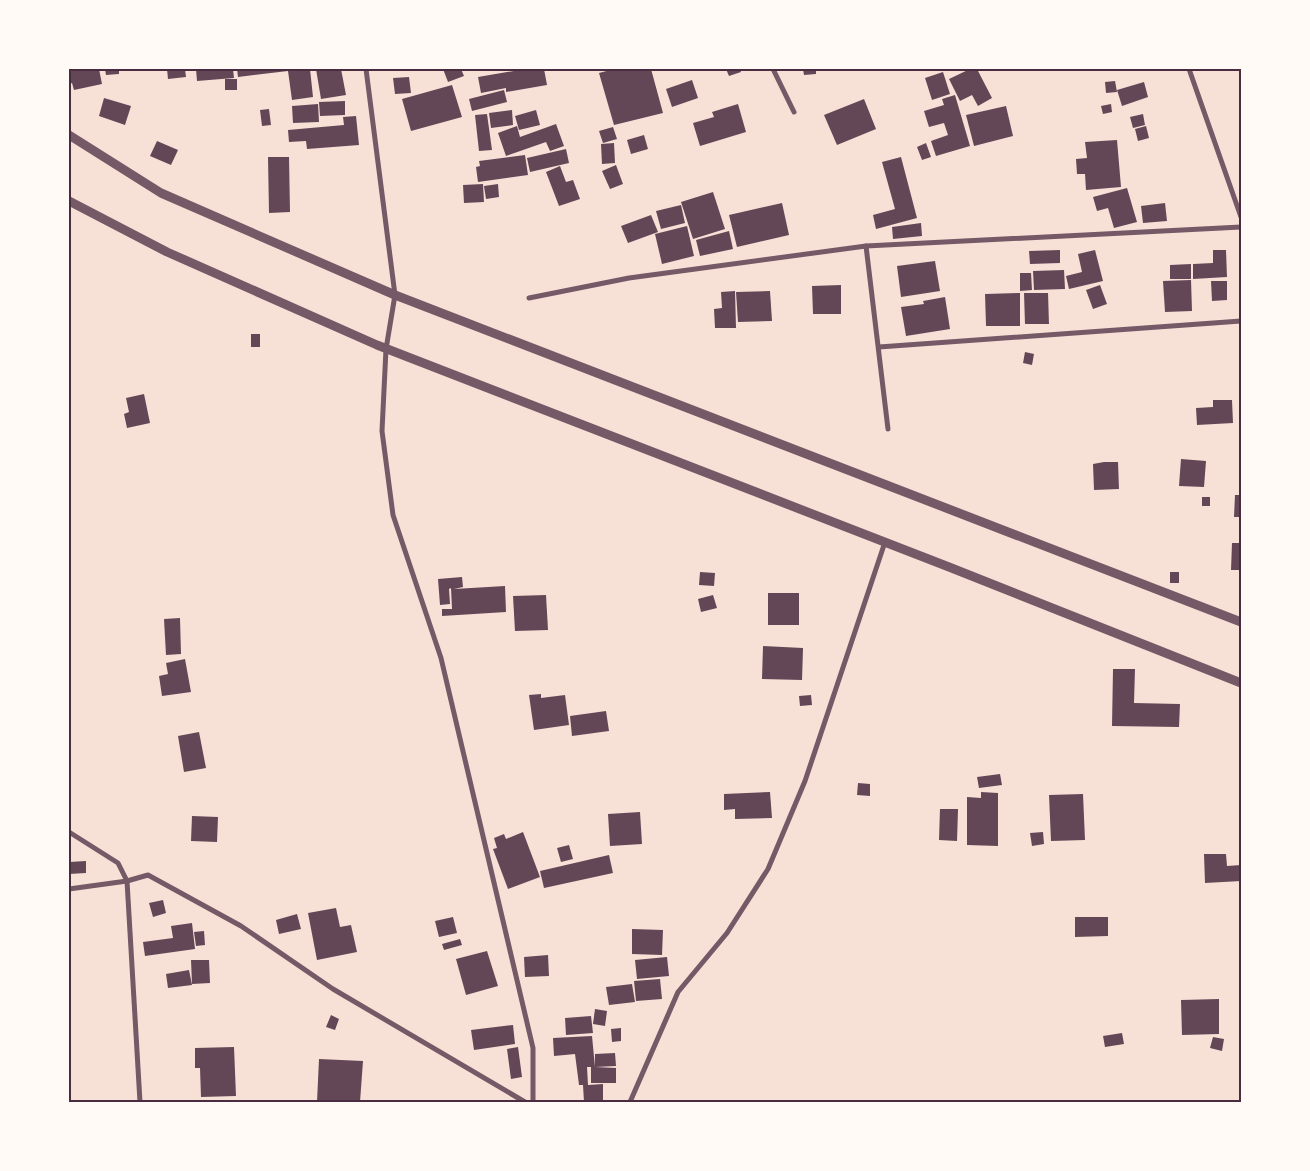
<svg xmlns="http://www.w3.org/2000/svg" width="1310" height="1171" font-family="'Space Grotesk',sans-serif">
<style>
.building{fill:#644757}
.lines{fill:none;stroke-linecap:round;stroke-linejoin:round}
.minor{stroke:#755966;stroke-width:5}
.tertiary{stroke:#755966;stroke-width:9}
.neatline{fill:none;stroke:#4a2c40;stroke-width:2}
</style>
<rect width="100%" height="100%" fill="#f7e1d7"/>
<g class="building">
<path d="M69 69H99L102 84 74 90 72 83 69 84Z"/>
<path d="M105 69H119V74L106 75Z"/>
<path d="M167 69H185L186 77 168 79Z"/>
<path d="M196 69H233L234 78 197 81Z"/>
<path d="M237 69H310L313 97 292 100 288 71 238 77Z"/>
<path d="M316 69H341L346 95 321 99Z"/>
<path d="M443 69H461L464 76 448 82Z"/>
<path d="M525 69H544L547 85 506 92V88L481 93 478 77Z"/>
<path d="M614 69H651L663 113 614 125 599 73Z"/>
<path d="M726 69H740L741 72 729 76Z"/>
<path d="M803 69H816V74L804 75Z"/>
<path d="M970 69H977L992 98 978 106 972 95 960 101 949 79Z"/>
<path d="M943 72 950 94 932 100 925 78Z"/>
<path d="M409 77 411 93 395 94 393 78Z"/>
<rect x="225" y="79" width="12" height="11"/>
<path d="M692 80 698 98 672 107 666 89Z"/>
<path d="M1115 81 1117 92 1106 93 1105 82Z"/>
<path d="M1144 82 1148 97 1122 106 1117 90Z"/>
<path d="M452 85 462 117 411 131 402 99Z"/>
<path d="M504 90 507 102 472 111 469 99Z"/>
<path d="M955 95 970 146 936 156 931 141 948 135 944 123 929 127 924 111 944 105 942 99Z"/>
<path d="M104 98 131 106 125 125 99 116Z"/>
<path d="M864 99 876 129 837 145 824 115Z"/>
<path d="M345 101V115L320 116 319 102Z"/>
<path d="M318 104 319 122 293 123 292 106Z"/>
<path d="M738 104 746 132 700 146 693 123 714 117 712 112Z"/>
<path d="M1111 104 1112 112 1103 114 1101 106Z"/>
<path d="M1006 106 1013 136 974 146 966 115Z"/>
<path d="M269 109 271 125 262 126 260 110Z"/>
<path d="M512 110 513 125 491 128 489 113Z"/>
<path d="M536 110 540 125 519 130 515 116Z"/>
<path d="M487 114 492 150 479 151 475 115Z"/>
<path d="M1143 114 1145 125 1133 128 1130 117Z"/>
<path d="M356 116 359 145 307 149 306 141 289 142 288 130 344 125 343 117Z"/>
<path d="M556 124 564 146 550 151 546 142 506 156 498 133 517 126 520 137Z"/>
<path d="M1146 126 1149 138 1138 141 1135 129Z"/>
<path d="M613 127 617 139 603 143 599 131Z"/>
<path d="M644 135 648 149 631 154 627 140Z"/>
<path d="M1117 140 1121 187 1086 190 1085 174H1077L1076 159 1087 158 1085 142Z"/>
<path d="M157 141 178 150 171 165 150 156Z"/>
<path d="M614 143 615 163 602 164 601 144Z"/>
<path d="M926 143 931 157 922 160 917 147Z"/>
<path d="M566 149 569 163 530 172 527 158Z"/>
<path d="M525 155 528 175 478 182 476 167 480 166 479 161Z"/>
<path d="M268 157H289L290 212 269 213Z"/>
<path d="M901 157 917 218 876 229 873 215 895 209 882 162Z"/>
<path d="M616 165 623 184 610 189 602 171Z"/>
<path d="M560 166 566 182 573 180 580 199 559 206 546 172Z"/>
<path d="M483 184 484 202 464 203 463 185Z"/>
<path d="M498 184 499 197 486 199 484 186Z"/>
<path d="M1127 188 1137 222 1114 228 1108 208 1097 211 1093 197Z"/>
<path d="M713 192 725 229 693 239 681 202Z"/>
<path d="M782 203 789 235 737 247 729 215Z"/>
<path d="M1165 203 1167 221 1143 223 1141 206Z"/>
<path d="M681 205 685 223 661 229 656 211Z"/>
<path d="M651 215 658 232 628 243 621 226Z"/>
<path d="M921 223 922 236 893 239 892 227Z"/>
<path d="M687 226 694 256 662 264 655 234Z"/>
<path d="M729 231 733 249 700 256 696 240Z"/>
<path d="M1060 250V263L1030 264 1029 251Z"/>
<path d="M1095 250 1103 281 1069 289 1066 276 1082 272 1078 254Z"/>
<path d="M1213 250H1226L1227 277 1193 279V264L1213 263Z"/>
<path d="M935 261 940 291 901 297 897 266Z"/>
<path d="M1191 264V279H1170V265Z"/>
<path d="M1064 270 1065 289 1034 290 1033 271Z"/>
<path d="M1020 273H1031L1032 290 1020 291Z"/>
<path d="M1191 280 1192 311 1165 312 1163 281Z"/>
<path d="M1211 281H1227V300L1212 301Z"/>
<path d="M841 285V314H813L812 286Z"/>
<path d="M1100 285 1107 304 1093 309 1086 290Z"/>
<path d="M735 291 736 328H715L714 309 722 308 721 292Z"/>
<path d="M770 291 772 321 738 322 736 292Z"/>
<path d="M1020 293V326H986L985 294Z"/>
<path d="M1024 293H1048L1049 324H1025Z"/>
<path d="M945 297 950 329 906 336 901 307 924 304 923 301Z"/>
<rect x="251" y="334" width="9" height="13"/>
<path d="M1025 352 1034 354 1032 365 1023 363Z"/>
<path d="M144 394 150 423 127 428 124 414 129 412 126 398Z"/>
<path d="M1213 400H1232L1233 423 1197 425 1196 408 1213 407Z"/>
<path d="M1181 459 1206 461 1204 487 1179 486Z"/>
<path d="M1104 462H1118L1119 489 1094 490 1093 464Z"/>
<path d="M1235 495H1241V517H1234Z"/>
<rect x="1202" y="497" width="8" height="9"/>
<path d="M1232 543H1241V570H1231Z"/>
<path d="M700 572 715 573 714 586 699 585Z"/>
<rect x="1170" y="572" width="9" height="11"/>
<path d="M462 577 463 587 454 589 505 586 506 612 442 616V609H452L451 588 449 589 450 604 440 605 438 579Z"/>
<rect x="768" y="593" width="31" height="32"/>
<path d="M546 595 548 630 515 631 513 596Z"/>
<path d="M713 595 717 608 701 612 698 599Z"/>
<path d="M180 618 181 654 166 655 164 619Z"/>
<path d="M763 646 803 648 802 680 762 679Z"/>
<path d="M185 659 191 692 162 696 159 676 168 674 166 663Z"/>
<path d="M1113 669H1135L1134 703 1180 704 1179 727 1112 726Z"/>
<path d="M541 694V698L565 695 569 725 534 730 529 695Z"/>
<path d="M811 695 812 705 800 706 799 696Z"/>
<path d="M606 711 609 731 572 736 570 716Z"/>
<path d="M199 732 206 768 184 772 178 736Z"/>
<path d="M1000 774 1002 785 979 788 977 777Z"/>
<path d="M858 783 870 784V796L857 795Z"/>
<path d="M770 792 772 818 735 819V809L724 810V794Z"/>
<path d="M981 792 998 793V846L967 845V797L981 798Z"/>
<path d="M1083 794 1085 840 1051 841 1049 795Z"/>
<path d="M940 809H958L957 841 939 840Z"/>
<path d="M640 812 642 844 610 846 608 814Z"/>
<path d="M192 816 218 817 217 842 191 841Z"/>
<path d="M523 832 540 877 508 889 493 849 497 848 494 838 504 834 506 839Z"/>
<path d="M1043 832 1044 844 1032 846 1030 833Z"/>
<path d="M569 845 573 859 561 862 557 848Z"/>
<path d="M1204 854H1226L1227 866 1241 865V881L1205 883Z"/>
<path d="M609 855 613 873 544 888 540 871Z"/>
<path d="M86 861V873L69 874V862Z"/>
<path d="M163 900 166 913 153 917 149 903Z"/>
<path d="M336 908 340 927 351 925 357 952 317 960 308 913Z"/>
<path d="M297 914 301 929 279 934 276 920Z"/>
<path d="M453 917 457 933 439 937 435 921Z"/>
<path d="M1075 917H1108V936L1075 937Z"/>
<path d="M192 923 195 949 145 956 143 942 173 938 171 926Z"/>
<path d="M632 929 663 930 662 955 632 954Z"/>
<path d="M204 931 205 945 196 946 194 932Z"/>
<path d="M460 939 462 945 444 950 442 944Z"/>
<path d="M487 951 498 986 466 995 456 959Z"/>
<path d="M548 955 549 976 525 977 524 957Z"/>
<path d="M667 957 669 976 637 979 635 960Z"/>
<path d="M191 960H209L210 983 192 984Z"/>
<path d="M189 970 192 985 168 988 166 974Z"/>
<path d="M660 979 662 999 636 1001 634 981Z"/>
<path d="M632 984 635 1002 609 1005 606 987Z"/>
<path d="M1219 999V1034L1182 1035 1181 1000Z"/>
<path d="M595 1009 607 1011 605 1026 593 1024Z"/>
<path d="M331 1015 339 1019 335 1030 326 1027Z"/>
<path d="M591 1016 593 1033 566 1035 565 1018Z"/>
<path d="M513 1025 515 1044 474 1050 471 1030Z"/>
<path d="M621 1028V1041L612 1042 611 1029Z"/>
<path d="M1122 1033 1124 1044 1105 1047 1103 1036Z"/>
<path d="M592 1036 595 1067 616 1068V1083H591V1067H587L588 1085 603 1084V1102H584L583 1085H579L575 1054 554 1056 553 1038Z"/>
<path d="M1213 1037 1224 1039 1222 1051 1210 1048Z"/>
<path d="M234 1047 236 1096 201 1097 200 1068H195V1048Z"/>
<path d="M518 1047 522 1077 511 1079 507 1049Z"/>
<path d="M615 1053 616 1066 595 1067V1054Z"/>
<path d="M319 1059 363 1061 360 1102H317Z"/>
</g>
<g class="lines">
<g class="minor">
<path d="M366 69 395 295 386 349 382 431 393 515 441 658 533 1048V1102"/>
<path d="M773 69 794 112"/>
<path d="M1189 69 1241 217"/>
<path d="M866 246 888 429"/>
<path d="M529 298 629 278 866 246 1241 227"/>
<path d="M879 347 1241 321"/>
<path d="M69 832 118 863 127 881 140 1102"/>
<path d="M69 889 127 881 148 875 241 926 333 989 525 1102"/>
<path d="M630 1102 678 992 727 933 768 869 805 781 885 542"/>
</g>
<g class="tertiary">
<path d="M69 135 161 193 395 295 1241 622"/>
<path d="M69 201 167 252 377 345 949 567 1241 683"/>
</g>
</g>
<rect width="1310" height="1171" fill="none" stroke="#fffaf5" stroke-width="140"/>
<rect x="70" y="70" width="1170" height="1031" class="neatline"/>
</svg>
